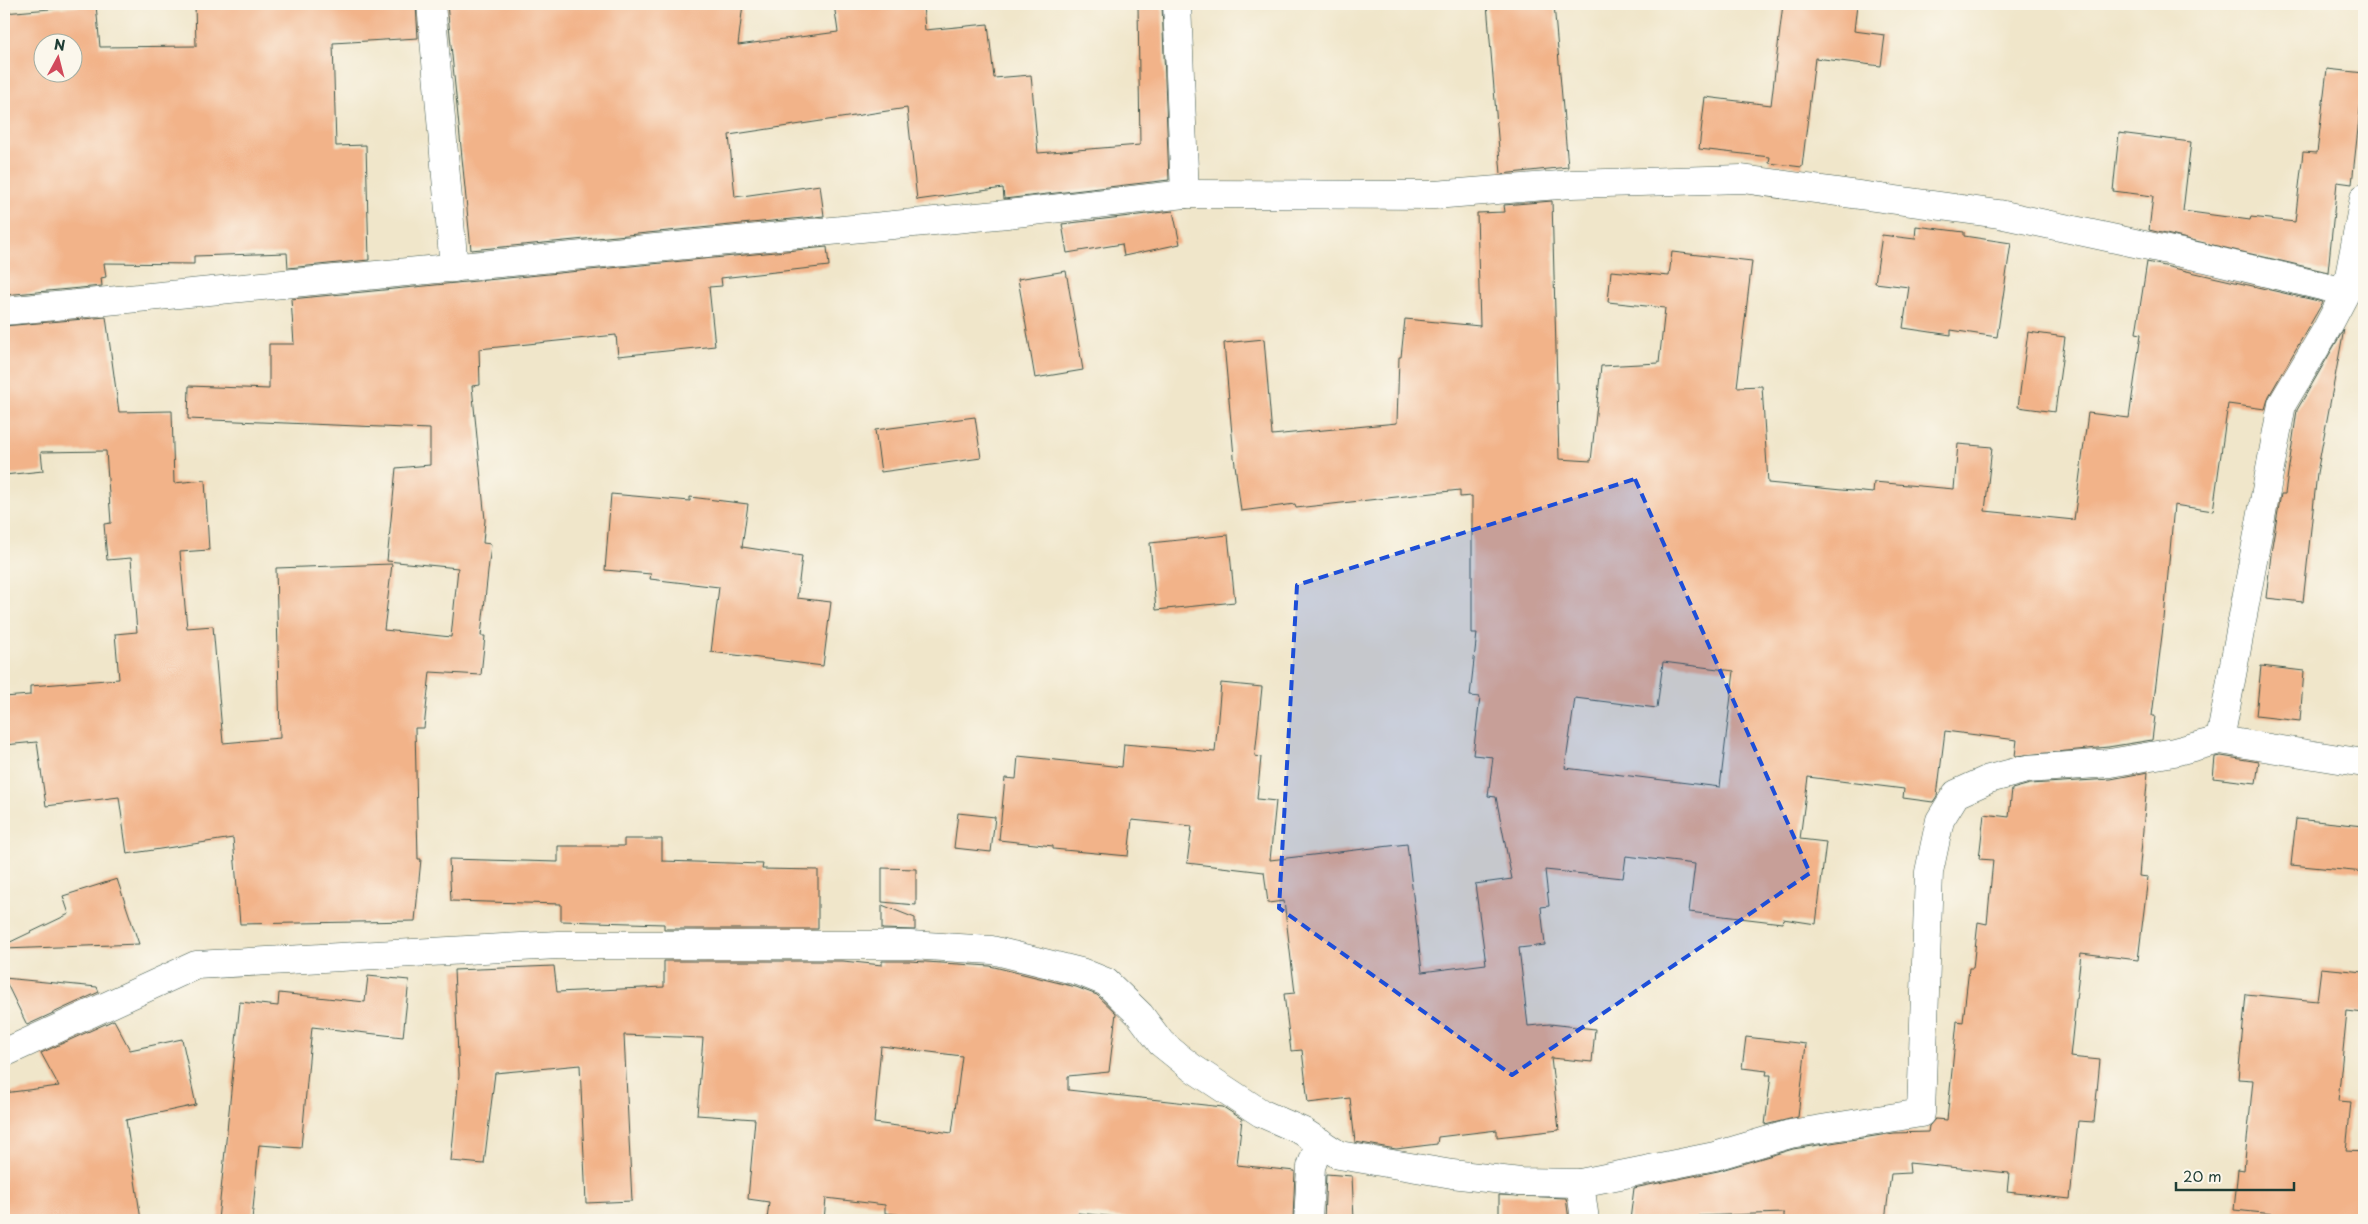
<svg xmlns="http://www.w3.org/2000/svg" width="2368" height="1224" font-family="'Playpen Sans',sans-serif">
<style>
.building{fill:#f2b389;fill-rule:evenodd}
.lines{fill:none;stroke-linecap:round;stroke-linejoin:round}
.street-casing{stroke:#3e564a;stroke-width:29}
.street{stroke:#fff;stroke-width:28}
.marked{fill:#1d4ed8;fill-opacity:0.2;stroke:#1d4ed8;stroke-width:4;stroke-dasharray:10 6;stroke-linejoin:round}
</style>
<rect width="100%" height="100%" fill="#fbf7ec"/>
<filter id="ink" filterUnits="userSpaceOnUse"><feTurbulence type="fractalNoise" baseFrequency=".02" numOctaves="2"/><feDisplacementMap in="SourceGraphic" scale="10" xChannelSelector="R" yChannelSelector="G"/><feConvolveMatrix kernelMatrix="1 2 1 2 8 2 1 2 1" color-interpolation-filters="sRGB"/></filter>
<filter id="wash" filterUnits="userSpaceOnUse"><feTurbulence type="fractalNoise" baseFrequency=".0096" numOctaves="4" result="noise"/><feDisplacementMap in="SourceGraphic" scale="20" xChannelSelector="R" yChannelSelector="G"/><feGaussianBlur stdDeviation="1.12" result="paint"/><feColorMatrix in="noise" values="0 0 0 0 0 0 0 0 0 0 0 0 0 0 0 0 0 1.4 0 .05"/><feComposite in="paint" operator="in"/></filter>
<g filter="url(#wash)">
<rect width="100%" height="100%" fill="#f0e6ca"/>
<g id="blocks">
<g class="building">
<path d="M195 4H416L418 38 333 43 336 146 366 145 369 260 288 268 287 253 194 256V264L104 263 106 277 101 278 102 286 4 295V13L96 5 100 47 196 46ZM42 42H72V72H42Z"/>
<path d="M447 4H743L738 45 838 32 834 4H923L925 30 988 24 994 78 1031 75 1038 153 1140 145 1138 5 1162 4 1169 180 1004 199 1003 188 917 200 907 108 729 135 735 197 820 185 824 216 471 250Z"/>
<path d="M1487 4H1554L1568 167 1501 174Z"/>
<path d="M1783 4H1857L1854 31 1885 35 1881 66 1815 58 1802 167 1769 163 1770 157 1699 149 1705 97 1771 105Z"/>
<path d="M2327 69 2364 73 2352 184 2337 182 2328 272 2149 230 2153 196 2113 191 2119 133 2191 142 2183 211 2250 220 2251 217 2295 222 2303 152 2317 153Z"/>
<path d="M1552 201 1559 459 1591 461 1601 366 1659 363 1665 308 1608 302 1611 271 1669 276 1672 252 1752 261 1737 387 1762 386 1768 483 1873 493 1874 482 1954 489 1958 444 1992 447 1985 511 2074 520 2088 413 2129 418 2141 334 2136 333 2147 262 2323 302 2269 396 2265 409 2228 404 2213 511 2174 505 2164 619 2152 716H2155L2152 740 2108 747 2015 756 2017 740 1945 731 1937 796 1933 802 1903 798 1904 789 1808 777 1800 839 1826 842 1816 924 1783 919 1782 923 1689 912 1695 864 1626 856 1623 878 1545 870 1549 906 1541 907 1545 945 1519 948 1528 1026 1550 1024 1595 1029 1592 1062 1551 1058 1559 1130 1497 1137V1130L1438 1137 1437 1144 1396 1149 1355 1142 1350 1098 1308 1103 1302 1050 1291 1051 1284 994 1295 993 1284 901 1268 903 1264 872 1187 863 1192 826 1132 820 1128 856 1053 849V846L999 840 1005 778 1016 779 1018 756 1122 767 1124 744 1215 752 1221 683 1262 687 1255 756 1261 757 1257 799 1276 801 1270 860 1407 844 1422 972 1486 964 1475 884 1512 879 1496 797 1488 796 1493 757 1473 755 1480 697 1470 696 1477 633H1472V496L1460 497V490L1296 508 1295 504 1241 511 1234 457 1224 343 1264 339 1272 435 1397 423 1399 357H1401L1405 319 1480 326 1477 213 1505 212 1504 205ZM1663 662 1734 671 1720 787 1565 768 1575 698 1657 708Z"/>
<path d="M1173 211 1180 244 1124 256 1122 244 1067 253 1062 224Z"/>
<path d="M1916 226 1964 232V236L2011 243 1997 337 1951 330V335L1903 328 1909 287 1875 283 1882 235 1915 239Z"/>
<path d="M827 247 829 266 721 278 722 286 709 287 715 346 618 356 616 335 479 349 480 385 472 386 485 520 483 543 491 544 481 636H485L481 675 430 672 424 728H415L418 859H421L415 921 240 924 233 838 127 854 119 797 46 806 37 742 4 745V697L30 695V686L119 679 115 634 137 632 131 558 107 560 104 524 111 523 106 451 41 452 43 471 4 475V326L106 317 119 412 172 411 174 483 205 480 209 550 180 552 187 628 213 626 223 743 280 738 276 568 392 564 384 630 451 637 458 568 387 561 396 468 430 465V429L188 419 189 386 269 389V344H294L291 299Z"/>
<path d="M1066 271 1083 370 1035 378 1018 279Z"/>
<path d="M2344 329 2317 473 2303 602 2266 598 2272 546 2281 494H2285L2297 410Z"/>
<path d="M2028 332 2065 337 2055 412 2018 407Z"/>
<path d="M975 417 981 458 881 472 875 430Z"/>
<path d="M611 494 690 501V497L748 504 742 547 802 556 797 598 831 602 823 666 711 652 719 587 650 579 651 574 605 570Z"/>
<path d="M1228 535 1235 602 1156 610 1150 543Z"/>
<path d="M2261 666 2304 671 2300 721 2256 716Z"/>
<path d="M2221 756 2259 762 2256 783 2213 778 2215 757Z"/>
<path d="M2148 772 2139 876 2148 877 2138 960 2081 953 2070 1057 2100 1060 2094 1122 2078 1121 2070 1199 2007 1192 2009 1173 1909 1163 1910 1173 1891 1174 1885 1220H1784V1213L1698 1216V1220H1630L1634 1188 1718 1171 1793 1149 1894 1133 1928 1132 1929 1126 1935 1119 1947 1120 1957 1021 1963 1022 1969 968H1973L1978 922 1987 924 1993 860 1979 859 1984 814 2009 817 2012 789 2030 784 2111 779Z"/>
<path d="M958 813 995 817 991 852 954 848Z"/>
<path d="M2296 819 2364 826V872L2291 865Z"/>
<path d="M624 839H662V861L763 864 762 869 818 870V929H664V924L561 921V904L451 901 449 859 558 862V846H624Z"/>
<path d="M882 868 916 869V905L882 902Z"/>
<path d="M117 879 139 944 4 949V945L69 914 63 896Z"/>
<path d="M882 905 915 918V930L882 929Z"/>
<path d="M664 961H843L882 965V961H910L990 966 1076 987 1097 995 1116 1013 1109 1072 1068 1076V1090L1223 1107 1242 1119 1237 1165 1295 1171 1293 1220H1146L1078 1213V1220H931V1218L885 1213V1205L826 1198 824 1220H767L769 1202 748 1199 755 1119 697 1115 703 1038 624 1035 632 1201 586 1203 580 1065 495 1073 484 1164 451 1161 459 1075 454 970 554 966 557 992 664 987ZM881 1046 962 1056 952 1133 874 1123Z"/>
<path d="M2321 968 2364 972V1013L2347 1011 2338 1101 2351 1102 2346 1151 2364 1152V1220H2333L2234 1210 2238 1169 2244 1170 2253 1080 2238 1079 2246 994 2317 1001Z"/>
<path d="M368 976 409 980 403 1037 312 1027 301 1148 259 1145 252 1220H218L240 1002 278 1006 279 993 365 1002Z"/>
<path d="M4 978 97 987 99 992 27 1025Z"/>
<path d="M114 1020 130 1050 182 1039 196 1105 126 1120 141 1220H4V1093L59 1086 41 1053Z"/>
<path d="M1746 1037 1806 1044 1798 1117 1765 1125 1771 1075H1766L1767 1071 1742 1068Z"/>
<path d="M1326 1174 1352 1176 1354 1220H1324Z"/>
<path d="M1499 1195 1566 1198 1569 1220H1499Z"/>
</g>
</g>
</g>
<g filter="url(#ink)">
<use href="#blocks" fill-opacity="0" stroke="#3e564a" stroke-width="1"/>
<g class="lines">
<defs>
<g id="street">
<path d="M431 4 454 268"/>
<path d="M1185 194 1434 195 1572 184 1742 179 1999 214 2205 258 2346 292"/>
<path d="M4 311 1007 214 1185 194 1177 4"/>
<path d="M2220 740 2364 763"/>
<path d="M4 1053 196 965 558 945H910L992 950 1081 972 1106 982 1140 1015 1161 1043 1191 1067 1261 1113 1302 1131 1339 1155 1452 1174 1520 1182 1580 1183 1715 1156 1790 1134 1921 1113 1929 872 1940 820 1956 794 1989 779 2027 769 2110 763 2174 752 2220 740 2282 404 2325 332 2346 292 2364 198"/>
<path d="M1580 1183 1585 1220"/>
<path d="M1308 1220 1311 1167 1320 1142"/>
</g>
</defs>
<use href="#street" class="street-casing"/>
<use href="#street" class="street"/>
</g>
</g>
<path class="marked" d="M1635 479 1810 873 1512 1075 1279 908 1297 585Z"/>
<rect width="2368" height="1224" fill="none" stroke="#fbf7ec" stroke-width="20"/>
<g transform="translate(58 58) rotate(7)"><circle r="24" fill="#fbf7ec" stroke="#a3ada2"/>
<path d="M0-4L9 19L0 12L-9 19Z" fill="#d1495b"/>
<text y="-8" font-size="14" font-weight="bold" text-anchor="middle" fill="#1f3d34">N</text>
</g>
<path d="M2176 1182v8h118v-8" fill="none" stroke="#1f3d34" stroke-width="2.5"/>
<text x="2183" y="1182" font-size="15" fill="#1f3d34" stroke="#fbf7ec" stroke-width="4" paint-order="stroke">20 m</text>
</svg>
